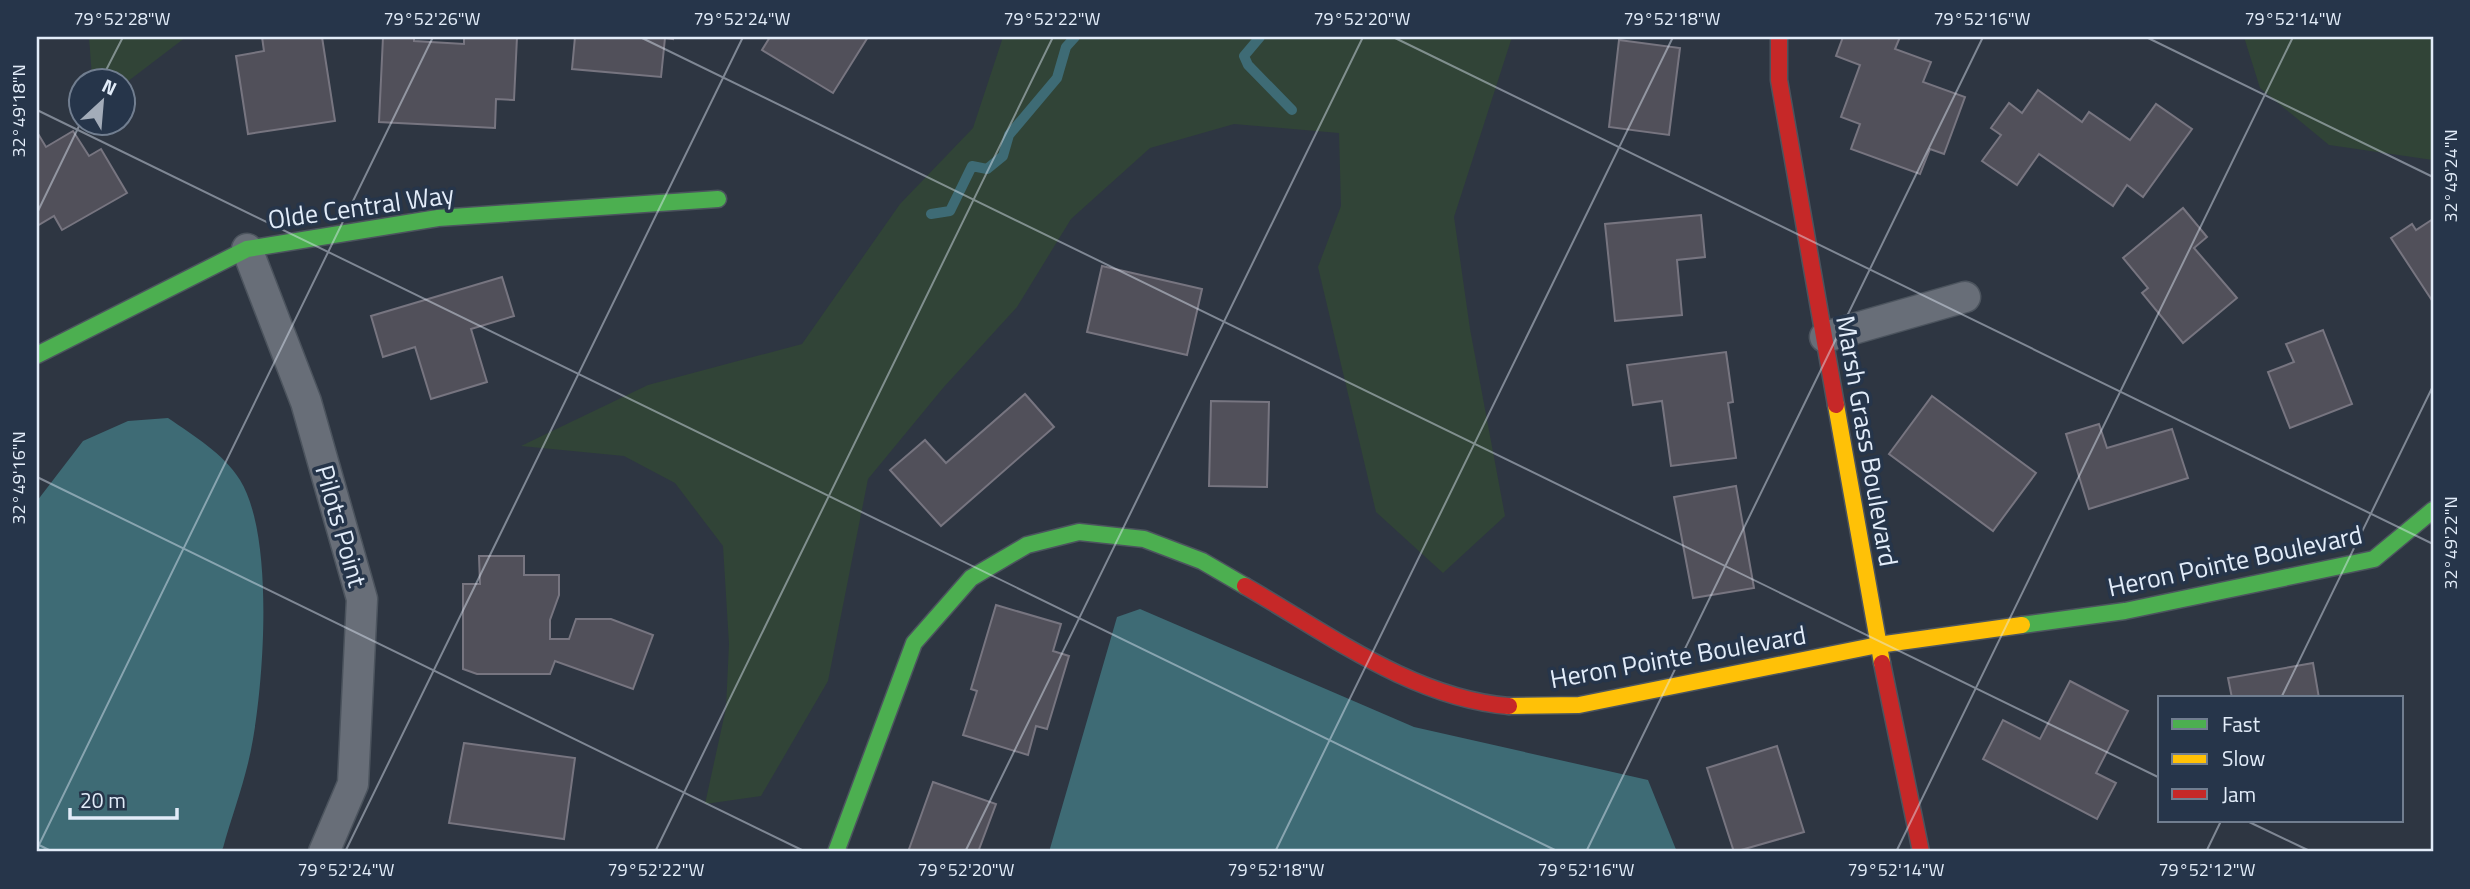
<svg xmlns="http://www.w3.org/2000/svg" width="2470" height="889" font-family="'Titillium Web',sans-serif">
<style>
.green{fill:#314437}
.water{fill:#3e6b75}
.lines{fill:none;stroke-linecap:round;stroke-linejoin:round}
.stream{stroke:#3e6b75;stroke-width:10}
.building{fill:#51505a;stroke:#777580;stroke-width:2}
.street-casing{stroke:#4c545e;stroke-width:33}
.fast-casing{stroke:#4c545e;stroke-width:19}
.slow-casing{stroke:#4c545e;stroke-width:19}
.jam-casing{stroke:#4c545e;stroke-width:19}
.street{stroke:#686e78;stroke-width:30}
.fast{stroke:#4caf50;stroke-width:16}
.slow{stroke:#ffc107;stroke-width:16}
.jam{stroke:#c62828;stroke-width:16}
.ticks{fill:none;stroke:#e2ecf9;stroke-width:2;stroke-opacity:0.45}
.labels{text-anchor:middle;stroke-width:7;stroke-linejoin:round;paint-order:stroke}
.street-label{font-size:26px;fill:#e2ecf9;stroke:#26354a}
.neatline{fill:none;stroke:#e2ecf9;stroke-width:2.5}
.ticks-label{font-size:18px;text-anchor:middle;fill:#e2ecf9}
</style>
<rect width="100%" height="100%" fill="#2e3642"/>
<g class="green">
<path d="M89 37H186L123 85 122 80 92 77Z"/>
<path d="M1003 37H1512L1454 217 1470 329 1505 516 1443 573 1376 512 1318 267 1341 206 1339 133 1234 124 1150 148 1071 219 1017 307 943 388 868 479 828 681 761 796 705 804 726 708 729 644 723 546 675 483 624 456 521 446 648 385 802 344 900 204 973 128Z"/>
<path d="M2244 37H2433V160L2329 145 2260 88Z"/>
</g>
<g class="water">
<path d="M168 418C194 436 223 453 240 480 274 535 264 677 253 739 247 776 233 812 223 848L220 852H37V501L83 441 128 421Z"/>
<path d="M1140 609 1414 727 1648 780 1677 852H1049L1117 617Z"/>
</g>
<g class="lines">
<g class="stream">
<path d="M1260 37 1244 56 1248 65 1292 110"/>
<path d="M931 214 950 211 972 166 987 169 1003 156 1009 135 1057 78 1066 47 1075 37"/>
</g>
</g>
<g class="building">
<path d="M262 37H322L335 121 248 134 236 56 264 51Z"/>
<path d="M383 37H414V41L464 44V37H517L514 100 496 99 495 128 379 122Z"/>
<path d="M575 37H673V39L665 38 661 77 572 69Z"/>
<path d="M770 37H868L833 93 762 50Z"/>
<path d="M1843 37H1900L1895 49 1931 62 1923 82 1965 97 1944 154 1930 149 1920 174 1851 149 1860 124 1841 117 1860 65 1836 56Z"/>
<path d="M1619 40 1680 48 1669 135 1609 127Z"/>
<path d="M2038 90 2082 122 2089 112 2130 140 2156 104 2192 129 2143 197 2127 185 2113 206 2039 154 2017 185 1982 161 2001 135 1991 128 2009 103 2022 113Z"/>
<path d="M73 131 89 156 101 149 127 193 62 230 54 216 37 226V132L46 147Z"/>
<path d="M2183 208 2207 237 2194 248 2237 298 2183 343 2142 293 2148 288 2123 258Z"/>
<path d="M1701 215 1705 257 1677 260 1682 315 1615 321 1605 224Z"/>
<path d="M2433 219V302L2391 238 2412 224 2416 230Z"/>
<path d="M1102 266 1202 289 1187 355 1087 332Z"/>
<path d="M502 277 514 316 471 329 487 382 431 399 415 347 383 357 371 316Z"/>
<path d="M2323 330 2352 404 2290 428 2268 372 2294 362 2286 344Z"/>
<path d="M1726 352 1733 402 1728 403 1736 458 1671 466 1662 401 1633 405 1627 365Z"/>
<path d="M1025 394 1054 427 941 526 890 470 925 440 946 463Z"/>
<path d="M1932 396 2036 473 1993 531 1889 454Z"/>
<path d="M1211 401 1269 402 1267 487 1209 486Z"/>
<path d="M2099 424 2107 448 2172 429 2188 478 2089 509 2066 434Z"/>
<path d="M1736 486 1754 588 1693 598 1674 497Z"/>
<path d="M479 556H524V575H559V595L550 620V639H569L576 619H611L653 635 633 689 555 661 550 674H477L463 669V584H480Z"/>
<path d="M996 605 1061 624 1053 651 1069 656 1047 729 1036 726 1028 755 963 735 977 691 971 689Z"/>
<path d="M2313 663 2319 698H2232L2228 678Z"/>
<path d="M2070 681 2128 711 2096 773 2116 783 2097 819 1983 759 2003 720 2040 739Z"/>
<path d="M464 743 575 758 564 839 449 823Z"/>
<path d="M1777 746 1804 832 1734 852 1707 768Z"/>
<path d="M933 782 996 804 978 852H908Z"/>
</g>
<g class="lines">
<defs>
<g id="street">
<path d="M247 249 306 402 362 599 353 784 324 852"/>
<path d="M1825 337 1965 297"/>
</g>
<g id="fast">
<path d="M37 355 247 249 438 218 718 199"/>
<path d="M2022 625 2125 611 2374 559 2433 510"/>
<path d="M836 852 914 643 971 578 1027 545 1079 532 1144 539 1202 561 1245 586"/>
</g>
<g id="slow">
<path d="M1836 405 1882 663"/>
<path d="M1509 706 1579 705 1878 645 2022 625"/>
</g>
<g id="jam">
<path d="M1779 37V80L1836 405"/>
<path d="M1245 586C1327 633 1412 698 1509 706"/>
<path d="M1882 663 1921 852"/>
</g>
</defs>
<use href="#street" class="street-casing"/>
<use href="#fast" class="fast-casing"/>
<use href="#slow" class="slow-casing"/>
<use href="#jam" class="jam-casing"/>
<use href="#street" class="street"/>
<use href="#fast" class="fast"/>
<use href="#slow" class="slow"/>
<use href="#jam" class="jam"/>
</g>
<path class="ticks" d="M640 37 2160 778M1393 37 2433 544M2146 37 2433 177M101 80 123 37M37 110 1559 852M37 213 81 122M37 477 806 852M2281 698 2433 386M2247 821 2312 852M37 844 53 852M37 849 433 37M345 852 743 37M655 852 1053 37M965 852 1363 37M1275 852 1673 37M1586 852 1983 37M1896 852 2293 37M2206 852 2221 821"/>
<g class="labels">
<g class="street-label">
<text transform="translate(361 207) rotate(-8)" y="9">Olde Central Way</text>
<text transform="translate(1867 441) rotate(80)" y="9">Marsh Grass Boulevard</text>
<text transform="translate(341 526) rotate(74)" y="9">Pilots Point</text>
<text transform="translate(2235 561) rotate(-12)" y="9">Heron Pointe Boulevard</text>
<text transform="translate(1678 657) rotate(-10)" y="9">Heron Pointe Boulevard</text>
</g>
</g>
<rect width="2470" height="889" fill="none" stroke="#26354a" stroke-width="77"/>
<rect x="2158" y="696" width="245" height="126" fill="#26354a" stroke="#717e90" stroke-width="2"/>
<rect x="2172" y="719" width="35" height="10" fill="#4caf50" stroke="#717e90" stroke-width="2"/>
<text x="2222" y="732" font-size="21" fill="#e2ecf9">Fast</text>
<rect x="2172" y="754" width="35" height="10" fill="#ffc107" stroke="#717e90" stroke-width="2"/>
<text x="2222" y="766" font-size="21" fill="#e2ecf9">Slow</text>
<rect x="2172" y="789" width="35" height="10" fill="#c62828" stroke="#717e90" stroke-width="2"/>
<text x="2222" y="802" font-size="21" fill="#e2ecf9">Jam</text>
<g transform="translate(102 102) rotate(26)"><circle r="33" fill="#26354a" stroke="#717e90" stroke-width="2"/>
<path d="M0-5L12 26L0 18L-12 26Z" fill="#a3acb9"/>
<text y="-10" font-size="19" font-weight="bold" text-anchor="middle" fill="#e2ecf9">N</text>
</g>
<path d="M70 808v10h107v-10" fill="none" stroke="#e2ecf9" stroke-width="3.5"/>
<text x="80" y="808" font-size="21" fill="#e2ecf9" stroke="#26354a" stroke-width="5" paint-order="stroke">20 m</text>
<rect x="38" y="38" width="2394" height="812" class="neatline"/>
<g class="ticks-label">
<text x="122" y="25">79°52'28"W</text>
<text x="432" y="25">79°52'26"W</text>
<text x="742" y="25">79°52'24"W</text>
<text x="1052" y="25">79°52'22"W</text>
<text x="1362" y="25">79°52'20"W</text>
<text x="1672" y="25">79°52'18"W</text>
<text x="1982" y="25">79°52'16"W</text>
<text x="2293" y="25">79°52'14"W</text>
<text transform="translate(19 111) rotate(-90)" y="6">32°49'18"N</text>
<text transform="translate(2451 176) rotate(-90)" y="6">32°49'24"N</text>
<text transform="translate(19 478) rotate(-90)" y="6">32°49'16"N</text>
<text transform="translate(2451 543) rotate(-90)" y="6">32°49'22"N</text>
<text x="346" y="876">79°52'24"W</text>
<text x="656" y="876">79°52'22"W</text>
<text x="966" y="876">79°52'20"W</text>
<text x="1276" y="876">79°52'18"W</text>
<text x="1586" y="876">79°52'16"W</text>
<text x="1896" y="876">79°52'14"W</text>
<text x="2207" y="876">79°52'12"W</text>
</g>
</svg>
